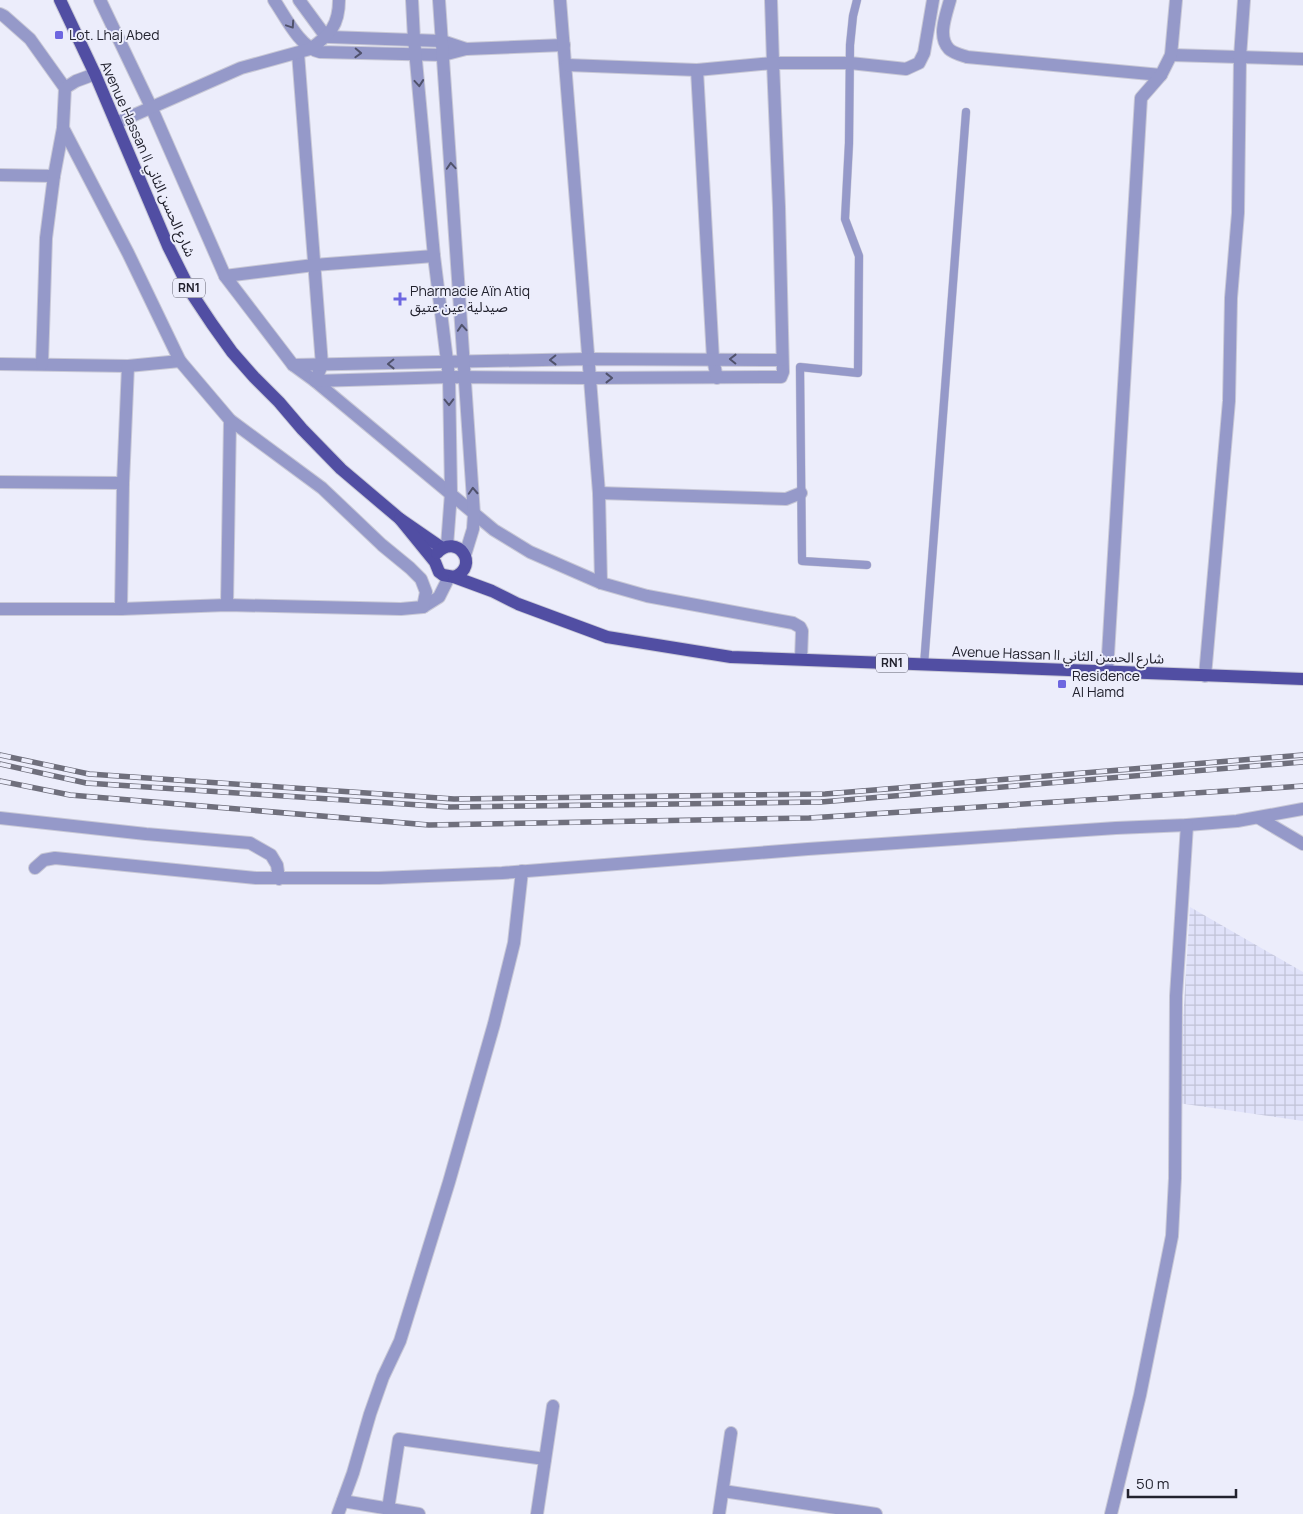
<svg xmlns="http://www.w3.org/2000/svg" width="1303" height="1514" font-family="Manrope,'Noto Sans Arabic',sans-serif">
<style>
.industrial{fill:url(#industrial-grid)}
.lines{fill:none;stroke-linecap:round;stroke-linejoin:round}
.service-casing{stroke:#c8c8d6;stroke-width:9}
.minor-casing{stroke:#c8c8d6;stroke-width:14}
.tertiary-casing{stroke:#c8c8d6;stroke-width:14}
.primary-casing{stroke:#c8c8d6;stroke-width:14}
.service{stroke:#9599c9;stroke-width:8}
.minor{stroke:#9599c9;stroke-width:12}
.tertiary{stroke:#9599c9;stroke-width:12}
.primary{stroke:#514ea3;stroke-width:12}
.rail-casing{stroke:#6f6f7c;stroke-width:5.5}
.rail{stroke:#ecedfb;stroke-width:4;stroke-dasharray:11;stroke-linecap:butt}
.oneway{stroke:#50526c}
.poi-dot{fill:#6d66e0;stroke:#ecedfb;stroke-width:2}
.labels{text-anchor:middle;stroke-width:4;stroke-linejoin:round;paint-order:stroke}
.shield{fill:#ecedfb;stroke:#5f5f6c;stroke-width:1}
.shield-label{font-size:12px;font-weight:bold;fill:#22222e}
.poi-label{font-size:14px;fill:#22222e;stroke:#ecedfb;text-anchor:start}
.street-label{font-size:14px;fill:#22222e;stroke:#ecedfb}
</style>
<defs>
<pattern id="industrial-grid" width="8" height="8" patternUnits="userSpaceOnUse" patternTransform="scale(1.25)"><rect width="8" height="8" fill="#e0e2fa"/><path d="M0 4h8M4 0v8" fill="none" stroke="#c0c2d7"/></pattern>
</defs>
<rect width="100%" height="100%" fill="#ecedfb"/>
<path class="industrial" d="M1190 907 1303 972V1121L1178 1103Z"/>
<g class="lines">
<defs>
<g id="service">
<path d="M857 0 853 16 850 45 849 143 845 219 859 256 858 373 800 367 802 561 867 565"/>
<path d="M924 665 966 112"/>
</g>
<g id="minor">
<path d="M100 0 152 109 225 276 293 365 315 381 494 530 530 552 601 583 647 596 793 623 800 627 802 631 801 659"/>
<path d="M274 0C285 16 300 48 320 52L443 55 466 49 564 45"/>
<path d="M299 0 324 34 329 37 442 41 466 49"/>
<path d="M560 0 599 493 601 583"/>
<path d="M771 0 773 63H850L906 69 919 63 924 53 933 0"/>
<path d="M950 0C946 15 937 37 949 49 953 53 961 55 967 57L1161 75"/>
<path d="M0 14 4 16 30 39 65 88"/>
<path d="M298 53 322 365 315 381 449 377 590 378 781 377 783 372 779 207 773 63 697 70 567 65"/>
<path d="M1171 55 1303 59"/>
<path d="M697 70 713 359 717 378"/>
<path d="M116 123 241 68 310 49C330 35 339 25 339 0"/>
<path d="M0 175 54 176"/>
<path d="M225 276 314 265 434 256"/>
<path d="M0 364 128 366 180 361"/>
<path d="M42 364 46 238 54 176 63 128 65 88 76 81 95 74"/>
<path d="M293 365 588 359 782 360"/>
<path d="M0 482 123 483"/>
<path d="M599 493 786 499 801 493"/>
<path d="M227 605 230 420"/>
<path d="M423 607 439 597 449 577"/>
<path d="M0 609H121L227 605 401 609 423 607 426 592 421 579 410 568 382 545 322 488 230 420 180 361 128 253 63 128"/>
<path d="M121 609 123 483 128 366"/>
<path d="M1107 672 1141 98 1161 75 1171 55 1176 0"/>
<path d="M1205 676 1229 401 1231 298 1238 213 1240 57 1244 0"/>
<path d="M0 818 146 834 250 843 271 855 277 865 279 879"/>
<path d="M1259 818 1303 844"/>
<path d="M35 868 44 860 55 858 256 878H379L502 873 808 849 1116 828 1187 825 1237 821 1303 809"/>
<path d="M723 1491 876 1514"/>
<path d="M343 1501 419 1514"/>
<path d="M388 1509 399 1439 545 1459"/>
<path d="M338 1514 353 1473 370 1414 383 1377 400 1341 449 1182 494 1024 514 943 522 871"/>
<path d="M537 1514 553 1406"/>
<path d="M719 1514 731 1433"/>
<path d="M1111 1514 1140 1395 1172 1236 1175 1178 1176 996 1187 825"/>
</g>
<g id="tertiary">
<path d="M412 0 414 39 434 256 449 377 451 493 447 546"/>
<path d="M439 0 474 514 473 529 465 555"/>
</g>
<g id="primary">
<path d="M60 0 95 74 168 246 192 294 212 324 232 352 254 377 279 402 302 429 341 469 400 519 442 548"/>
<path d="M400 519 435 562 439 572 443 575 454 577 492 591 518 604 607 637 731 657 1303 679"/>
<path d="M437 553C457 532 481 566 454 577"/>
</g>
</defs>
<use href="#service" class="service-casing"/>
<use href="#minor" class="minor-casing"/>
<use href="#tertiary" class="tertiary-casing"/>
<use href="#primary" class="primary-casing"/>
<use href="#service" class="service"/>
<use href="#minor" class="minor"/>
<use href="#tertiary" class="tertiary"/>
<use href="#primary" class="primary"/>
<defs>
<g id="rail">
<path d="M0 755 89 774 454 799 825 794 1303 755"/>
<path d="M0 764 86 783 450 807 821 802 1303 762"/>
<path d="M0 781 70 795 429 825 809 818 1303 786"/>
</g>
</defs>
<use href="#rail" class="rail-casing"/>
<use href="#rail" class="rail"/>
</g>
<defs><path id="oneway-chevron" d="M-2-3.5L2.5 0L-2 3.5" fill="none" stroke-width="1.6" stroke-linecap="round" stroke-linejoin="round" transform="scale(1.25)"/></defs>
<g class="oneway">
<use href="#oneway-chevron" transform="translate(291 25) rotate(56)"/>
<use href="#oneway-chevron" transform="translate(358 53) rotate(2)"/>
<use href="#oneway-chevron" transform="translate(419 83) rotate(85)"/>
<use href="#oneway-chevron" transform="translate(451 166) rotate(-94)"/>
<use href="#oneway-chevron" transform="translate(462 328) rotate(-94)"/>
<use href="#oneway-chevron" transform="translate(733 359) rotate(-179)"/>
<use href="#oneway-chevron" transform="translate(553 360) rotate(179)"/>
<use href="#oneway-chevron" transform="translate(391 364) rotate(179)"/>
<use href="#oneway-chevron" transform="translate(609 378)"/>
<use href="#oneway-chevron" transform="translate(449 402) rotate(89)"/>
<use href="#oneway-chevron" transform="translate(473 491) rotate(-93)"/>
</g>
<g class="poi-dot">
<rect x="54" y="30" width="10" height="10" rx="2.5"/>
<path d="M397.5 291.5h5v5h5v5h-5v5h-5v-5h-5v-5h5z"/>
<rect x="1057" y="679" width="10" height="10" rx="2.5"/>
</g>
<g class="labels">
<g class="shield">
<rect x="173" y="278.5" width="32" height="19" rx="4"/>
<rect x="876" y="653.5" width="32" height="19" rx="4"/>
</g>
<g class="shield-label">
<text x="189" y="292">RN1</text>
<text x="892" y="667">RN1</text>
</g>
<g class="poi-label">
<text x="69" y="40">Lot. Lhaj Abed</text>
<text x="410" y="296">Pharmacie Aïn Atiq<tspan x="410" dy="16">صيدلية عين عتيق</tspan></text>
<text x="1072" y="681">Residence<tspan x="1072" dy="16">Al Hamd</tspan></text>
</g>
<g class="street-label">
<text transform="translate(148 159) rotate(66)" y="5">Avenue Hassan II شارع الحسن الثاني</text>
<text transform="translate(1058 655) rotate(2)" y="5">Avenue Hassan II شارع الحسن الثاني</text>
</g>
</g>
<path d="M1128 1489v8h108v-8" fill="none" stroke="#22222e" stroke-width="2.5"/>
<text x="1136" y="1489" font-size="15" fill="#22222e" stroke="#ecedfb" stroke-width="4" paint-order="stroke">50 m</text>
</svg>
